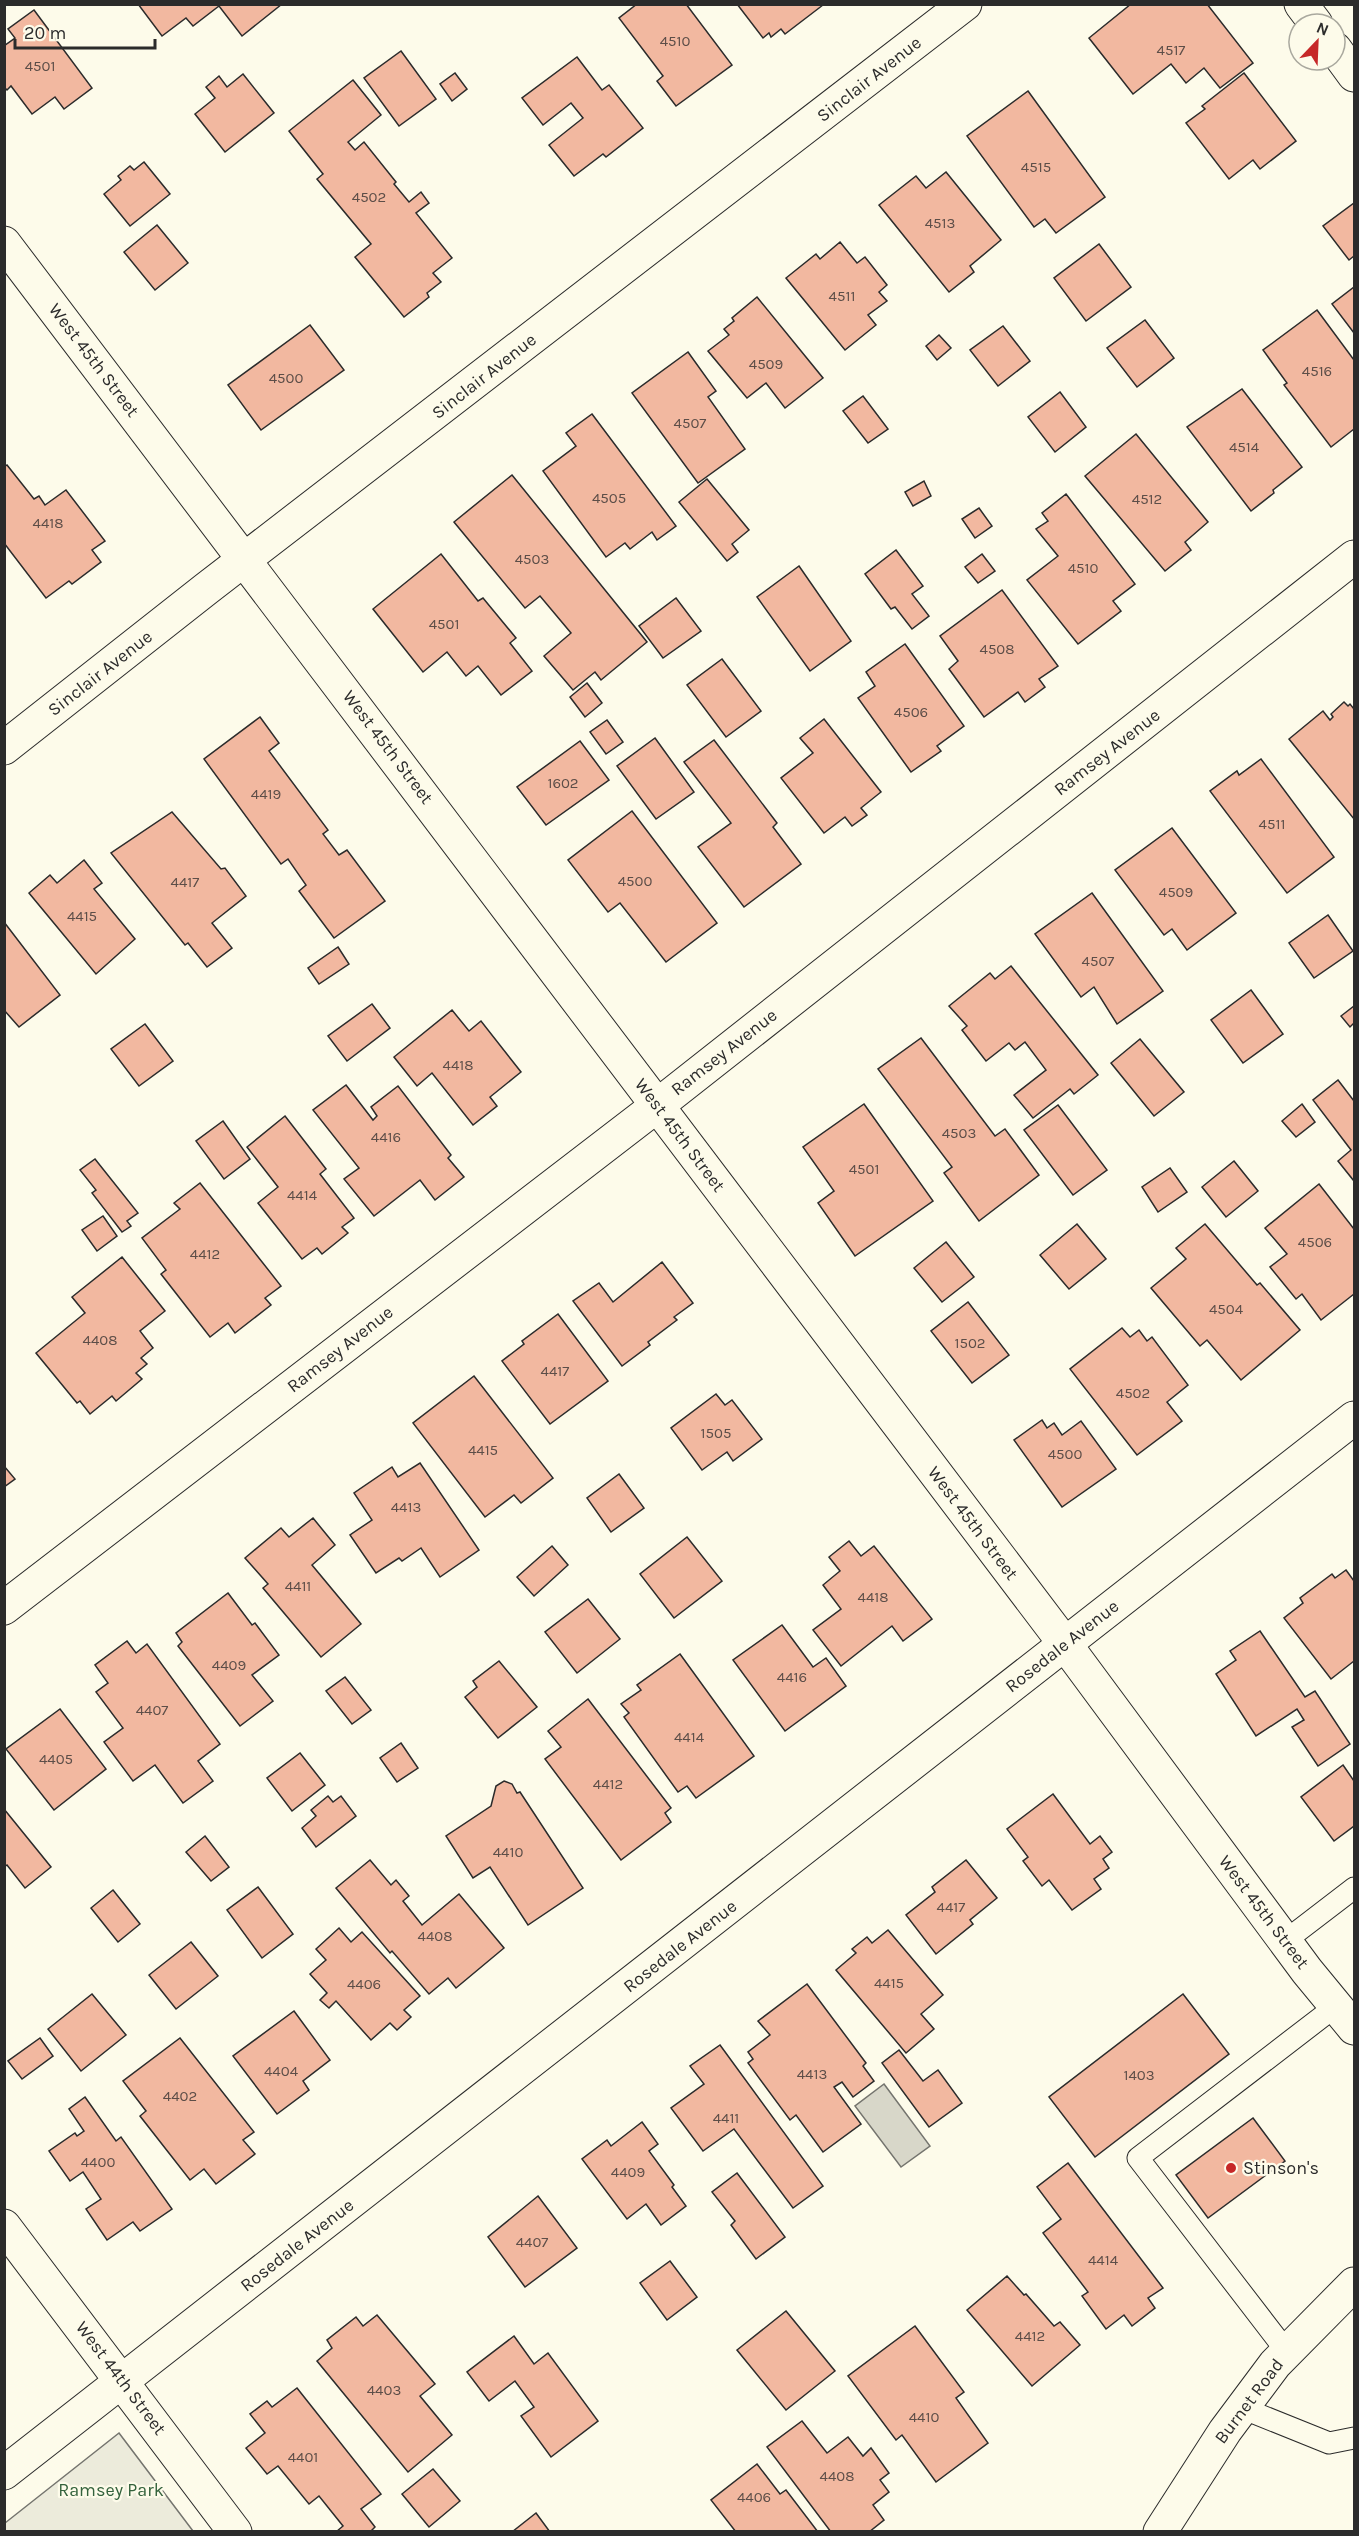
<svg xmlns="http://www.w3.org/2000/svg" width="1359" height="2536" font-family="Karla,sans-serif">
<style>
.green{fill:#ecebdb;stroke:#74746e;stroke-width:1.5}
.water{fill:#d8d7c9;stroke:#74746e;stroke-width:1.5}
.building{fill:#f2b8a0;stroke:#2b2b2b;stroke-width:1.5}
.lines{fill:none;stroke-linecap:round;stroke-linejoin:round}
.lane-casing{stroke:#2b2b2b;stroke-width:23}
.street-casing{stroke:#2b2b2b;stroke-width:35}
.secondary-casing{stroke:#2b2b2b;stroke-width:35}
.lane{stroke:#fdfbea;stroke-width:21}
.street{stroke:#fdfbea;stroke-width:33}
.secondary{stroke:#fdfbea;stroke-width:33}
.poi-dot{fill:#c62828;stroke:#fdfbea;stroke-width:2}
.labels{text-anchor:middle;stroke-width:4.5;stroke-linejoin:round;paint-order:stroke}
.number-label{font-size:15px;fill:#5d4e48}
.street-label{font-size:18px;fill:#2b2b2b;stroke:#fdfbea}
.poi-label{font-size:18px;fill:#2b2b2b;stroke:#fdfbea;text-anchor:start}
.park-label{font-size:18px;fill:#34623c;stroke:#fdfbea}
</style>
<rect width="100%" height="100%" fill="#fdfbea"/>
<path class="green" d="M119 2433 193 2531H5V2523Z"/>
<path class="water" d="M884 2084 930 2146 901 2167 855 2106Z"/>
<g class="building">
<path d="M138 4H282L242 36 219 6 193 26 186 18 162 36Z"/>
<path d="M637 4H686L732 65 676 106 657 81 663 76 619 18Z"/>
<path d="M737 4H823V5L785 34 781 29 771 37 769 33 763 38Z"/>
<path d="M1131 4H1207L1253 63 1220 88 1204 68 1186 83 1171 64 1133 94 1089 38Z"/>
<path d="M34 10 92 88 64 109 55 97 32 114 11 86 7 90 4 87V46L15 38 8 29Z"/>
<path d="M401 51 436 99 399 126 364 78Z"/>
<path d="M577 57 602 90 609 85 643 128 606 157 603 154 574 176 549 145 583 118 571 103 543 125 522 98Z"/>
<path d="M455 73 467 89 452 101 440 84Z"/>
<path d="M1244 73 1296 141 1260 169 1253 160 1229 179 1186 123 1205 109 1202 106Z"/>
<path d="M243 74 274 113 225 152 195 114 215 98 206 87 219 76 227 87Z"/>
<path d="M353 80 381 115 348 142 355 150 364 142 396 182 394 184 409 202 421 192 429 203 416 213 452 258 433 273 441 282 427 293 429 297 404 317 355 257 371 244 317 179 323 174 289 131Z"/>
<path d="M1028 91 1105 197 1056 233 1045 219 1034 227 967 136Z"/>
<path d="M144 162 170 194 130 226 104 194 121 180 118 176 130 166 134 170Z"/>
<path d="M946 172 1001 240 970 266 974 272 949 292 879 205 916 176 926 188Z"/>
<path d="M1354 203V256L1349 260 1323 226Z"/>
<path d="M157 225 188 263 155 290 124 252Z"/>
<path d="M840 242 857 263 865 257 887 285 879 292 887 301 868 315 876 325 845 350 786 278 816 254 820 259Z"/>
<path d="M1099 244 1131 287 1086 321 1054 278Z"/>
<path d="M1354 287V333L1332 304Z"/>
<path d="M757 297 823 378 785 408 766 383 747 398 708 351 729 335 724 329 734 321 732 318Z"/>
<path d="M1317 310 1354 360V429L1331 447 1284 385 1287 383 1263 350Z"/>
<path d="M1145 320 1174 358 1137 387 1107 348Z"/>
<path d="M310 325 344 370 261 430 228 385Z"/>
<path d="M1003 326 1030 361 998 386 970 350Z"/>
<path d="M939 335 951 348 937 360 926 346Z"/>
<path d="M688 352 716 391 708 397 745 449 698 483 632 393Z"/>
<path d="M1242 389 1302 467 1273 490 1274 493 1251 511 1187 427Z"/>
<path d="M1060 392 1086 427 1055 452 1028 417Z"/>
<path d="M863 396 888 429 868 443 843 411Z"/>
<path d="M592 414 676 526 657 540 652 532 630 549 625 543 606 557 543 471 576 446 566 433Z"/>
<path d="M1136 434 1208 522 1185 542 1191 550 1165 571 1085 476Z"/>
<path d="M7 465 34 499 39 496 45 505 66 490 105 541 92 550 101 562 72 584 69 581 46 598 4 543V467Z"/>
<path d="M512 475 647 642 601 680 595 672 573 690 544 656 571 633 540 596 525 608 454 522Z"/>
<path d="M707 479 749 530 732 544 738 552 727 561 679 502Z"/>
<path d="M924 481 931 496 913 506 905 492Z"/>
<path d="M1066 494 1135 584 1113 601 1121 611 1078 644 1027 580 1058 556 1036 529 1048 521 1042 513Z"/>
<path d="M979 508 992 526 975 538 962 519Z"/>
<path d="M896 550 923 586 912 594 929 616 912 629 895 607 891 609 865 574Z"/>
<path d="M441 554 478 601 483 598 516 638 510 643 532 671 501 695 478 666 466 676 447 652 423 672 373 609Z"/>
<path d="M982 554 995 571 978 583 965 567Z"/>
<path d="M799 566 851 641 810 671 757 597Z"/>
<path d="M1002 590 1058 666 1039 679 1045 687 1025 702 1018 692 984 717 949 669 958 661 940 636Z"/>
<path d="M676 598 701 631 663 658 639 626Z"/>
<path d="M905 644 964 726 937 746 941 751 911 772 858 698 875 686 866 672Z"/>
<path d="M722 659 761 711 726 737 687 685Z"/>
<path d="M587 683 602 703 585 717 570 697Z"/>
<path d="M1344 702 1348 706 1350 704 1354 709V819L1289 739 1323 711 1330 720 1333 717 1331 714Z"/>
<path d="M260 717 279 743 269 751 328 830 323 834 339 855 347 850 385 901 334 938 299 891 306 885 288 859 281 864 204 759Z"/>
<path d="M824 719 881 792 861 808 867 815 852 826 845 817 824 833 781 778 813 753 800 738Z"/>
<path d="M607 720 623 742 606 754 590 732Z"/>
<path d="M655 738 694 792 656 819 617 766Z"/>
<path d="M714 740 777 823 773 827 801 864 744 907 698 847 731 823 684 762Z"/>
<path d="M580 741 609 780 546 825 517 787Z"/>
<path d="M1261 759 1334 857 1287 893 1210 791 1237 771 1239 775Z"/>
<path d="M632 811 717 923 666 962 620 903 608 912 568 860Z"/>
<path d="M172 812 221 869 225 868 246 896 212 923 232 948 207 967 188 943 185 945 111 853Z"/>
<path d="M1172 828 1236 913 1187 950 1172 929 1164 935 1115 870Z"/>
<path d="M84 860 102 883 94 889 135 939 96 974 29 893 50 875 57 883Z"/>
<path d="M1092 893 1163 991 1117 1024 1094 987 1081 997 1035 934Z"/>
<path d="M1328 915 1353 951 1314 978 1289 943Z"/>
<path d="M4 922 60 995 19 1027 4 1010Z"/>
<path d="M338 947 349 964 319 984 308 968Z"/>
<path d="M1011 966 1098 1075 1074 1094 1070 1089 1033 1118 1014 1095 1046 1070 1025 1042 1015 1050 1009 1043 986 1061 962 1030 967 1026 949 1006 990 973 995 979Z"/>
<path d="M1251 990 1283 1034 1243 1063 1211 1020Z"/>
<path d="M372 1004 390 1028 347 1061 328 1036Z"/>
<path d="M1354 1006V1023L1350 1027 1341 1016Z"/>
<path d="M452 1010 469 1031 481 1021 521 1072 490 1097 497 1106 473 1125 432 1073 417 1086 394 1057Z"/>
<path d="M145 1024 173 1061 139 1086 111 1049Z"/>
<path d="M921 1038 995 1136 1005 1129 1039 1175 979 1221 944 1173 952 1167 878 1069Z"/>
<path d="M1140 1039 1184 1092 1154 1116 1111 1063Z"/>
<path d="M1338 1080 1354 1101V1181L1338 1161 1351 1150 1313 1100Z"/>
<path d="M346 1085 373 1120 377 1116 371 1107 398 1086 451 1155 448 1158 464 1177 435 1200 420 1180 374 1216 344 1179 359 1168 313 1110Z"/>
<path d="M864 1104 933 1201 855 1256 818 1203 834 1191 803 1147Z"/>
<path d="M1302 1104 1315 1122 1296 1137 1282 1121Z"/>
<path d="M1058 1105 1107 1170 1073 1195 1024 1130Z"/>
<path d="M285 1116 326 1169 320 1174 354 1218 342 1227 348 1233 322 1254 317 1248 302 1259 258 1203 278 1187 247 1147Z"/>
<path d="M223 1121 250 1159 224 1179 196 1141Z"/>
<path d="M95 1159 138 1213 127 1221 131 1226 122 1232 92 1193 96 1190 80 1170Z"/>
<path d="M1234 1161 1258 1191 1226 1217 1202 1187Z"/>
<path d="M1170 1168 1187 1192 1158 1212 1142 1187Z"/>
<path d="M200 1183 281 1286 265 1298 271 1305 235 1333 228 1323 210 1337 161 1274 166 1270 142 1238 180 1209 174 1203Z"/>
<path d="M1319 1184 1354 1229V1294L1321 1320 1302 1294 1296 1299 1270 1267 1287 1254 1265 1228Z"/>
<path d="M103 1216 117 1236 97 1251 82 1230Z"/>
<path d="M1077 1224 1106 1259 1069 1289 1040 1255Z"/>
<path d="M1205 1224 1257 1285 1260 1283 1300 1330 1241 1380 1207 1340 1200 1346 1151 1288 1186 1259 1176 1248Z"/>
<path d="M946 1242 974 1277 942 1302 914 1268Z"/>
<path d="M122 1257 165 1311 140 1331 153 1348 141 1358 147 1364 136 1373 142 1379 116 1401 112 1396 90 1414 80 1401 77 1403 36 1353 85 1313 72 1297Z"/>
<path d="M662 1262 693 1303 674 1317 677 1320 648 1342 650 1345 622 1366 573 1301 599 1283 613 1302Z"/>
<path d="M968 1302 1009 1355 972 1383 931 1331Z"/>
<path d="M558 1314 608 1381 550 1424 502 1361 524 1344 522 1341Z"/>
<path d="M1122 1328 1130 1337 1139 1330 1147 1341 1152 1337 1188 1385 1167 1402 1182 1421 1137 1455 1070 1369Z"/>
<path d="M474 1376 553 1478 521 1503 514 1495 485 1517 413 1423Z"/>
<path d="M716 1394 725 1405 732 1400 762 1439 733 1461 727 1452 702 1470 671 1428Z"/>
<path d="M1042 1420 1047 1428 1054 1423 1062 1435 1081 1421 1116 1469 1062 1507 1014 1440Z"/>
<path d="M420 1463 479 1550 440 1577 421 1548 402 1561 399 1558 376 1573 350 1535 372 1520 354 1493 392 1467 398 1477Z"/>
<path d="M4 1466 15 1479 4 1487Z"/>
<path d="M619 1474 644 1508 611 1532 587 1498Z"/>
<path d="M313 1518 335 1545 312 1565 361 1624 321 1657 263 1588 268 1584 245 1558 281 1528 289 1537Z"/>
<path d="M687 1537 722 1581 674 1618 640 1574Z"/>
<path d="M849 1541 861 1556 874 1546 932 1619 903 1641 892 1626 841 1666 813 1630 841 1609 823 1585 840 1571 829 1557Z"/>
<path d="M552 1546 568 1565 534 1596 517 1577Z"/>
<path d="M1346 1570 1354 1581V1661L1331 1679 1284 1618 1303 1603 1300 1598 1332 1574 1335 1578Z"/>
<path d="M228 1593 252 1625 255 1623 279 1655 252 1675 273 1701 240 1726 178 1646 182 1642 176 1633Z"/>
<path d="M588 1599 620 1639 577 1673 545 1632Z"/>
<path d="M782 1625 813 1667 826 1658 846 1686 785 1731 733 1660Z"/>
<path d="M1260 1631 1305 1697 1315 1691 1350 1744 1318 1766 1292 1727 1304 1720 1297 1709 1256 1736 1216 1674 1236 1660 1230 1651Z"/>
<path d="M127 1641 136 1653 147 1644 220 1744 198 1761 213 1781 183 1803 155 1765 133 1781 104 1742 123 1728 96 1692 108 1683 95 1665Z"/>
<path d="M680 1654 754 1756 696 1798 687 1786 678 1792 624 1717 629 1713 621 1704 641 1690 637 1685Z"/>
<path d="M499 1661 537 1707 498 1738 465 1697 477 1687 473 1681Z"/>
<path d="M345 1677 371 1710 352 1724 326 1691Z"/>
<path d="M588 1699 671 1808 665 1813 671 1822 621 1860 545 1759 561 1747 548 1731Z"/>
<path d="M60 1709 106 1769 54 1810 6 1749Z"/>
<path d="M401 1743 418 1768 397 1782 380 1758Z"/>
<path d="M300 1753 325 1785 292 1811 267 1778Z"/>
<path d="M1343 1765 1354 1781V1826L1334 1841 1301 1797Z"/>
<path d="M504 1781 512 1784 517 1793 520 1792 583 1888 528 1925 490 1867 473 1878 446 1836 491 1806 496 1786Z"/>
<path d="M1053 1794 1090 1844 1100 1836 1112 1852 1103 1859 1109 1868 1094 1879 1101 1889 1072 1910 1049 1880 1042 1886 1023 1861 1028 1857 1007 1829Z"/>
<path d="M328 1796 333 1802 341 1796 356 1816 316 1847 302 1828 316 1816 311 1810Z"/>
<path d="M4 1809 51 1867 25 1888 7 1865 4 1867Z"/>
<path d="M205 1836 229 1867 211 1881 186 1852Z"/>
<path d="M370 1860 391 1885 396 1880 409 1896 403 1901 422 1925 459 1894 504 1948 456 1988 448 1978 429 1994 392 1951 390 1953 336 1888Z"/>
<path d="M966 1860 997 1898 970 1920 973 1924 936 1954 906 1915 935 1892 932 1887Z"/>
<path d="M258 1887 293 1934 262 1958 227 1910Z"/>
<path d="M113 1890 140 1924 118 1942 91 1908Z"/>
<path d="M339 1928 351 1942 362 1932 420 1996 404 2010 411 2017 397 2030 390 2023 371 2040 336 2001 329 2008 320 2000 327 1993 310 1974 326 1960 316 1949Z"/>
<path d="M888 1930 943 1995 921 2014 934 2029 906 2053 836 1970 856 1953 852 1949 867 1937 872 1943Z"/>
<path d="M191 1942 218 1976 176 2009 149 1975Z"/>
<path d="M807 1984 866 2063 863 2066 874 2081 853 2097 842 2082 834 2087 861 2124 823 2152 796 2115 790 2120 748 2063 753 2059 748 2052 770 2035 758 2021Z"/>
<path d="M92 1994 126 2035 81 2071 48 2029Z"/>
<path d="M1183 1994 1229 2054 1095 2157 1049 2097Z"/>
<path d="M294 2011 330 2060 303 2081 309 2090 277 2114 233 2056Z"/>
<path d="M40 2038 53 2056 22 2079 8 2061Z"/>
<path d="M180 2038 254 2132 243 2140 255 2154 216 2184 204 2169 190 2180 140 2116 146 2111 123 2081Z"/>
<path d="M720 2045 823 2186 793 2208 734 2129 703 2151 671 2108 704 2084 690 2066Z"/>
<path d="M899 2050 923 2081 938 2070 962 2103 929 2127 882 2063Z"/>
<path d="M85 2097 116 2141 121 2137 172 2209 140 2231 133 2222 107 2240 86 2209 101 2199 83 2172 70 2181 49 2151 75 2133 77 2136 84 2131 69 2109Z"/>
<path d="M1253 2118 1285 2161 1208 2218 1176 2175Z"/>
<path d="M642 2122 658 2144 649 2151 674 2185 672 2187 686 2206 661 2225 646 2204 627 2219 582 2159 607 2140 611 2146Z"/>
<path d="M1068 2163 1163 2288 1148 2298 1155 2308 1132 2326 1124 2315 1106 2329 1082 2296 1088 2292 1043 2233 1061 2219 1037 2187Z"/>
<path d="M737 2173 785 2237 756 2259 731 2225 735 2221 712 2192Z"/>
<path d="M538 2196 577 2248 525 2287 488 2237Z"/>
<path d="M670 2261 697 2297 667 2320 640 2283Z"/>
<path d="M1007 2276 1024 2295 1026 2294 1054 2326 1060 2322 1080 2345 1032 2386 967 2310Z"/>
<path d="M786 2311 835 2371 786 2410 737 2350Z"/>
<path d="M377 2315 435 2384 420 2396 452 2435 408 2472 317 2361 332 2348 327 2340 356 2317 363 2326Z"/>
<path d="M915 2326 964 2392 956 2398 988 2443 936 2482 902 2435 896 2440 848 2376Z"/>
<path d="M514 2336 534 2364 548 2353 598 2421 551 2457 521 2416 534 2407 515 2381 489 2401 467 2372Z"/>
<path d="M297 2388 381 2494 361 2509 375 2527 370 2532H336L343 2526 319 2496 309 2504 278 2466 267 2474 246 2448 265 2433 250 2414 267 2401 272 2407Z"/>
<path d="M802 2421 827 2453 848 2437 863 2456 871 2448 889 2473 880 2480 889 2492 873 2505 884 2520 869 2532H831L767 2447Z"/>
<path d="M757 2464 780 2494 786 2490 818 2532H736L711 2500Z"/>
<path d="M433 2469 460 2501 429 2527 402 2494Z"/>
<path d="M536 2513 550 2532H512Z"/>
</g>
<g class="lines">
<defs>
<g id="lane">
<path d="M1285 1941 1354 1888"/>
<path d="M1287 2352 1138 2158 1336 2006"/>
<path d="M1242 2408 1329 2443 1354 2438"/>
</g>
<g id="street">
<path d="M1301 4 1316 24"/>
<path d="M1335 49 1354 75"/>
<path d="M4 748 206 589 965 4"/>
<path d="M4 1608 658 1105 1354 557"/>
<path d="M4 2226 235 2532"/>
<path d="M4 2473 1354 1418"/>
</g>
<g id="secondary">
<path d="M4 243 1065 1644 1307 1971 1354 2028"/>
<path d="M1160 2532 1225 2431 1275 2364 1354 2284"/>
</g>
</defs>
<use href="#lane" class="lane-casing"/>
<use href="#street" class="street-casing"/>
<use href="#secondary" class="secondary-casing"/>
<use href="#lane" class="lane"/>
<use href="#street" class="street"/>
<use href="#secondary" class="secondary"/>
</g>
<circle class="poi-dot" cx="1231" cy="2168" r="6"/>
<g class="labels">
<g class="number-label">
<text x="675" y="46">4510</text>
<text x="1171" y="55">4517</text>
<text x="40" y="71">4501</text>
<text x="1036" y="172">4515</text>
<text x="369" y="202">4502</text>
<text x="940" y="228">4513</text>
<text x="842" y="301">4511</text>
<text x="766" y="369">4509</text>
<text x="1317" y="376">4516</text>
<text x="286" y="383">4500</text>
<text x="690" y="428">4507</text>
<text x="1244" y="452">4514</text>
<text x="609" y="503">4505</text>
<text x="1147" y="504">4512</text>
<text x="48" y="528">4418</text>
<text x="532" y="564">4503</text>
<text x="1083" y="573">4510</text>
<text x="444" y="629">4501</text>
<text x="997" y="654">4508</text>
<text x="911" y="717">4506</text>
<text x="563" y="788">1602</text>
<text x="266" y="799">4419</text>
<text x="1272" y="829">4511</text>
<text x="635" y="886">4500</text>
<text x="185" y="887">4417</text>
<text x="1176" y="897">4509</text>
<text x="82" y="921">4415</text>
<text x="1098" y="966">4507</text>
<text x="458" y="1070">4418</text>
<text x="959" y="1138">4503</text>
<text x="386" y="1142">4416</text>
<text x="864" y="1174">4501</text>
<text x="302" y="1200">4414</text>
<text x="1315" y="1247">4506</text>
<text x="205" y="1259">4412</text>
<text x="1226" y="1314">4504</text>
<text x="100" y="1345">4408</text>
<text x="970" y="1348">1502</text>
<text x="555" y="1376">4417</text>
<text x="1133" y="1398">4502</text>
<text x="716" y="1438">1505</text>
<text x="483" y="1455">4415</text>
<text x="1065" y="1459">4500</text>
<text x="406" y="1512">4413</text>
<text x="298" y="1591">4411</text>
<text x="873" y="1602">4418</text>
<text x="229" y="1670">4409</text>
<text x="792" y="1682">4416</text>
<text x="152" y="1715">4407</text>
<text x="689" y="1742">4414</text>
<text x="56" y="1764">4405</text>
<text x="608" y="1789">4412</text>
<text x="508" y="1857">4410</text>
<text x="951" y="1912">4417</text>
<text x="435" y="1941">4408</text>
<text x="889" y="1988">4415</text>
<text x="364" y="1989">4406</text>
<text x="281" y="2076">4404</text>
<text x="812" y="2079">4413</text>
<text x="1139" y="2080">1403</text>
<text x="180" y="2101">4402</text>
<text x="726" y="2123">4411</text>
<text x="98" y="2167">4400</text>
<text x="628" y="2177">4409</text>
<text x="532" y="2247">4407</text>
<text x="1103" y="2265">4414</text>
<text x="1030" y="2341">4412</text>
<text x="384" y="2395">4403</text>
<text x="924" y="2422">4410</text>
<text x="303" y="2462">4401</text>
<text x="837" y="2481">4408</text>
<text x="754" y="2502">4406</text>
</g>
<g class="street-label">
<text transform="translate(869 79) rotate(-38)" y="6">Sinclair Avenue</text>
<text transform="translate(94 360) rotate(53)" y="6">West 45th Street</text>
<text transform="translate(484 376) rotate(-38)" y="6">Sinclair Avenue</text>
<text transform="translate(100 673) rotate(-38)" y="6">Sinclair Avenue</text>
<text transform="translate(388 747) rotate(53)" y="6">West 45th Street</text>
<text transform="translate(1107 752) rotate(-38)" y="6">Ramsey Avenue</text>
<text transform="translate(724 1052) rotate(-38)" y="6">Ramsey Avenue</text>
<text transform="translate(680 1135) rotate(53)" y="6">West 45th Street</text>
<text transform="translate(340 1349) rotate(-38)" y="6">Ramsey Avenue</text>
<text transform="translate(973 1523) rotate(53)" y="6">West 45th Street</text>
<text transform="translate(1062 1646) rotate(-38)" y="6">Rosedale Avenue</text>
<text transform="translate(1264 1912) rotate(53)" y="6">West 45th Street</text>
<text transform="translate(680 1946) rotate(-38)" y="6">Rosedale Avenue</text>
<text transform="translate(297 2245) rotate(-38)" y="6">Rosedale Avenue</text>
<text transform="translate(121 2378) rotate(53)" y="6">West 44th Street</text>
<text transform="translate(1249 2401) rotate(-53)" y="6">Burnet Road</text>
</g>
<g class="poi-label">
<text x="1243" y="2174">Stinson's</text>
</g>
<g class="park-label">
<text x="111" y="2496">Ramsey Park</text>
</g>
</g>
<rect width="1359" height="2536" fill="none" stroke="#2b2b2b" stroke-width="12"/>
<g transform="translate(1317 42) rotate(23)"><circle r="28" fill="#fdfbea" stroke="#a9a89e" stroke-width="1.5"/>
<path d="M0-4.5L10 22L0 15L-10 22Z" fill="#c62828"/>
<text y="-9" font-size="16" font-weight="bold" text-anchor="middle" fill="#2b2b2b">N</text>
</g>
<path d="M15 39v9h140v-9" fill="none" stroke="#2b2b2b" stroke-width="3"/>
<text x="24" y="39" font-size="18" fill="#2b2b2b" stroke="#fdfbea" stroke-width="4.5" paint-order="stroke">20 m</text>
</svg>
